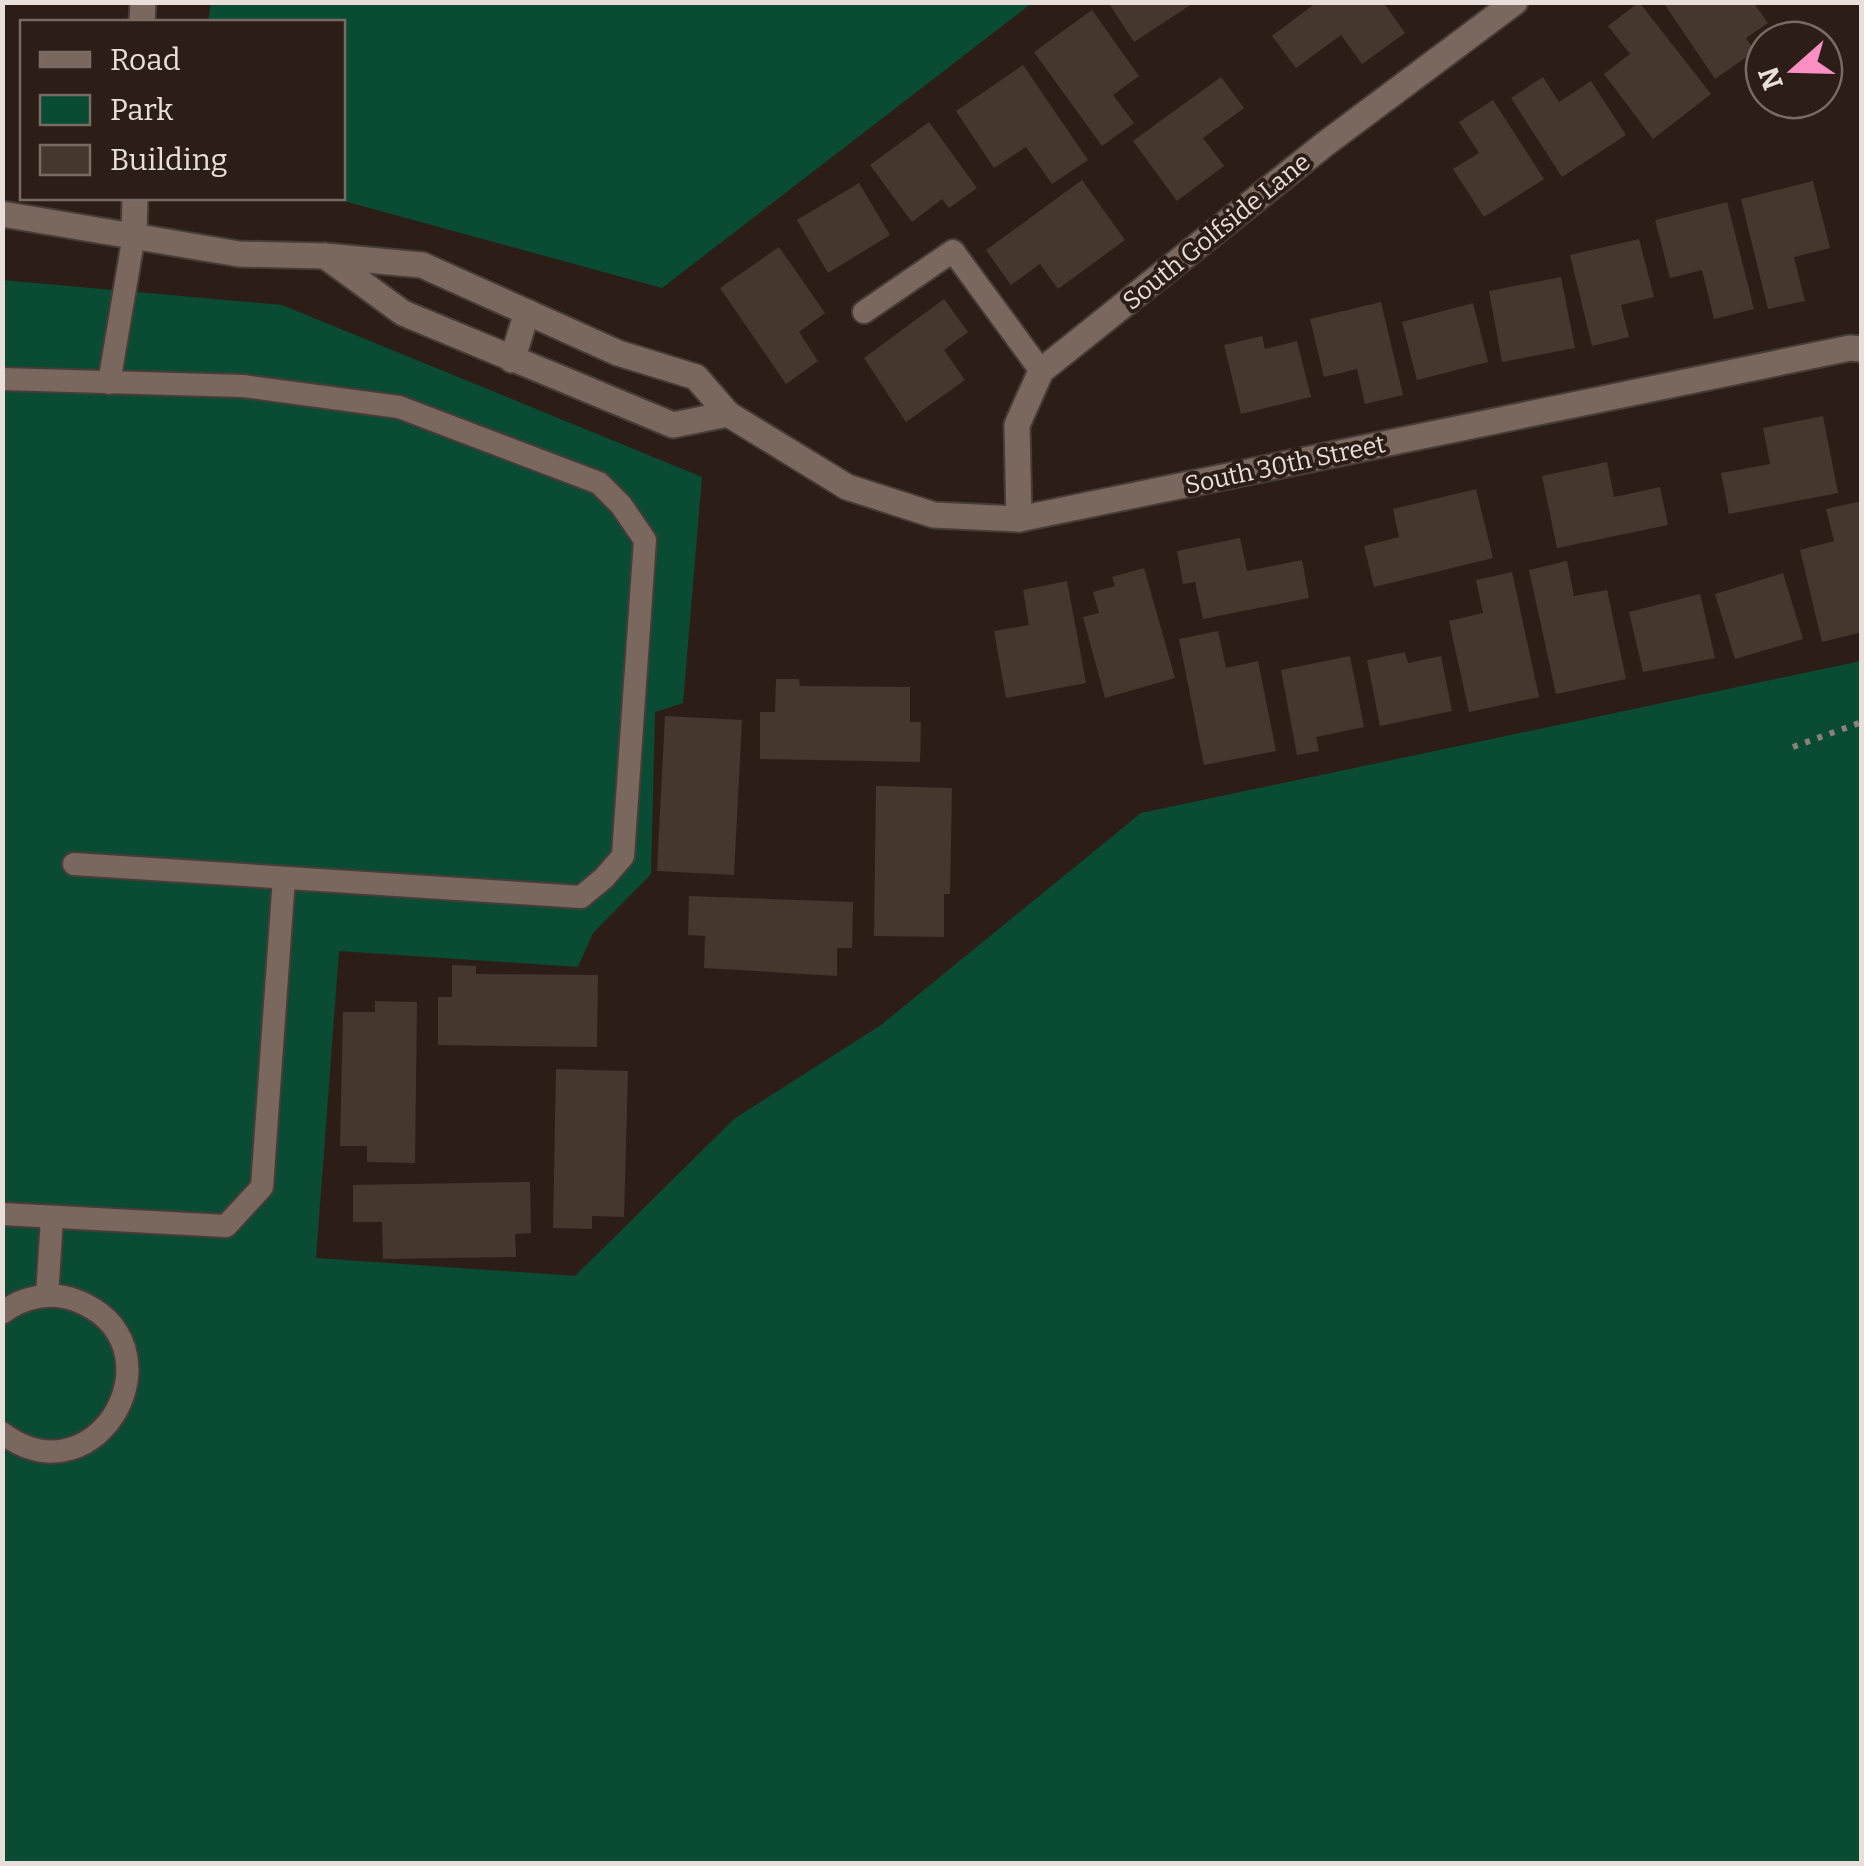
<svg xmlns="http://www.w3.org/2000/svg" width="1864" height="1866" font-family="Bitter,serif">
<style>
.green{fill:#0a4c33}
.building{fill:#46372e}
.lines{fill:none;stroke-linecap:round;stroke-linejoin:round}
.lane-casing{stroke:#473c37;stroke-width:26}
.street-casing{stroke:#473c37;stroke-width:29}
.path{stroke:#8c807a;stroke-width:6;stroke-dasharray:5 8;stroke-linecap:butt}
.lane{stroke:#7a685f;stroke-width:22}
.street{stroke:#7a685f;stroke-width:25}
.labels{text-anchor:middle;stroke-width:8;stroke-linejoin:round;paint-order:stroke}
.street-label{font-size:25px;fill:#e9dfda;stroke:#2c1e16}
</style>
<rect width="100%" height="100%" fill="#2c1e16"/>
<g class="green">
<path d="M211 2H1032V3L662 288 333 198H342V22H208Z"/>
<path d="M2 280 282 305 702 477 683 703 655 712 651 874 593 933 578 967 339 951 316 1258 575 1276 734 1119 881 1025 1141 813 1861 661V1863H3Z"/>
</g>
<g class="building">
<path d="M1108 2H1195L1134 42Z"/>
<path d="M1317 2H1383L1405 33 1362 64 1341 35 1296 68 1272 36Z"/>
<path d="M1639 2 1711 94 1653 139 1604 74 1630 54 1608 26Z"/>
<path d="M1663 2H1753L1768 23 1746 38 1755 51 1715 79Z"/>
<path d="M1092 10 1139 76 1113 95 1134 123 1102 146 1034 52Z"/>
<path d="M1023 65 1088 160 1052 184 1026 147 994 168 956 111Z"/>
<path d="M1221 77 1244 108 1203 138 1224 166 1177 201 1133 141Z"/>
<path d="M1543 77 1559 102 1591 81 1626 135 1562 177 1511 98Z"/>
<path d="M1493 100 1544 179 1484 217 1453 169 1479 153 1459 122Z"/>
<path d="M929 122 977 188 949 208 942 199 912 222 870 165Z"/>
<path d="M1082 180 1125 240 1058 289 1040 264 1011 285 986 250Z"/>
<path d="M1813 181 1830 248 1794 257 1805 301 1768 309 1741 199Z"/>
<path d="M859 183 890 235 828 273 797 220Z"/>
<path d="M1727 202 1754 309 1714 319 1702 270 1670 278 1655 220Z"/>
<path d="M1639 239 1654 297 1621 305 1629 337 1592 346 1570 255Z"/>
<path d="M779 247 825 313 799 332 818 361 786 384 720 288Z"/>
<path d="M1561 277 1575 348 1502 362 1489 291Z"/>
<path d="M944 299 968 332 944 350 965 380 906 422 864 358Z"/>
<path d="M1381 302 1403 395 1365 404 1357 369 1324 377 1310 319Z"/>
<path d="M1473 303 1488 362 1417 380 1402 322Z"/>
<path d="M1262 336 1265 349 1297 341 1311 397 1241 414 1224 345Z"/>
<path d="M1823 416 1838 493 1729 514 1721 473 1770 464 1763 428Z"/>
<path d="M1607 462 1614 497 1660 487 1668 525 1557 548 1542 476Z"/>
<path d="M1476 489 1493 558 1374 587 1364 546 1399 537 1393 509Z"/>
<path d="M1862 501V632L1822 642 1800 550 1834 541 1826 509Z"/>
<path d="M1240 538 1247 571 1302 560 1309 598 1203 619 1195 582 1183 584 1177 551Z"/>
<path d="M1567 561 1574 596 1607 590 1626 679 1556 694 1529 570Z"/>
<path d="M1144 568 1175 678 1105 698 1083 617 1099 613 1093 592 1115 586 1112 577Z"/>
<path d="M1512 572 1539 697 1469 712 1449 621 1483 613 1476 580Z"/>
<path d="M1783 573 1803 639 1735 659 1715 594Z"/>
<path d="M1067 581 1086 683 1006 698 994 631 1029 625 1023 590Z"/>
<path d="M1700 594 1715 658 1643 672 1629 612Z"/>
<path d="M1218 631 1226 668 1258 661 1276 751 1204 765 1179 639Z"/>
<path d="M1405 652 1408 663 1441 656 1452 711 1380 726 1367 660Z"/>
<path d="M1350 656 1364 727 1316 737 1319 751 1297 755 1281 670Z"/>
<path d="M776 679H799L800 686 910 687V722H921L920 762 760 759V712H775Z"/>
<path d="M665 716 742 720 734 875 657 871Z"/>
<path d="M876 786 952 788 950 894H944V937L874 936Z"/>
<path d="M689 896 853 902 852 948H837V976L704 968 705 936 688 935Z"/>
<path d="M452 965 476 966V974L598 975 597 1047 438 1045V997H452Z"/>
<path d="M375 1001 417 1002 415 1163 367 1162V1146H340L343 1012H375Z"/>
<path d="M556 1069 628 1071 624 1217 592 1216V1229L553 1228Z"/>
<path d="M530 1182 531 1233 515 1234 516 1257 383 1259 382 1222H353V1185Z"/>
</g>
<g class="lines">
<defs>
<g id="lane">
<path d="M864 312 953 251 1041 371"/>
<path d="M2 379 243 386 399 407 599 483 621 505 645 540 623 856 604 878 581 897 74 864"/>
<path d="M109 383 134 235"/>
<path d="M2 1214 226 1226 262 1187 284 878"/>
<path d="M47 1296 52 1218"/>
<path d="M2 1313C22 1297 51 1291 75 1300 187 1342 99 1506 2 1433"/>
</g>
<g id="street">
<path d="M142 22 143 2"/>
<path d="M2 214 239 254 325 256 422 265 618 353 696 377 728 414 847 487 934 515 1019 519 1850 348 1862 349"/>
<path d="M134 235 135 198"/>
<path d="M325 256 403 313 673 425 728 414"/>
<path d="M512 360 527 312"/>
<path d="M1019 519 1017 425 1041 371 1325 144 1515 2"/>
</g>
</defs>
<use href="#lane" class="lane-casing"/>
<use href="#street" class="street-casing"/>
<path class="path" d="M1793 747 1862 722"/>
<use href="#lane" class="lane"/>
<use href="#street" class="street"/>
</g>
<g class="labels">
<g class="street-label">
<text transform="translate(1216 231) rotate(-39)" y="9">South Golfside Lane</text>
<text transform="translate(1285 464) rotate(-12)" y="9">South 30th Street</text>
</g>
</g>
<rect width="1864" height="1866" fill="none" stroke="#e9dfda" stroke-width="10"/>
<rect x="20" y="20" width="325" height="180" fill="#2c1e16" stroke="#786b64" stroke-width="2.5"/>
<rect x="40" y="52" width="50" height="15" fill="#7a685f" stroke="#786b64" stroke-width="2.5"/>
<text x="110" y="70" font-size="30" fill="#e9dfda">Road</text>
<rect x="40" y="95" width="50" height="30" fill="#0a4c33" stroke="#786b64" stroke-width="2.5"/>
<text x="110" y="120" font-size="30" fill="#e9dfda">Park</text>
<rect x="40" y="145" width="50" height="30" fill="#46372e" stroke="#786b64" stroke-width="2.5"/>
<text x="110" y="170" font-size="30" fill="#e9dfda">Building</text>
<g transform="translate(1794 70) rotate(250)"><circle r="48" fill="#2c1e16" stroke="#786b64" stroke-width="2.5"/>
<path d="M0-8L18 38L0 25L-18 38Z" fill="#fb8fc3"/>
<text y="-15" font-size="28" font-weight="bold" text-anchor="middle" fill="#e9dfda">N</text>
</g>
</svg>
